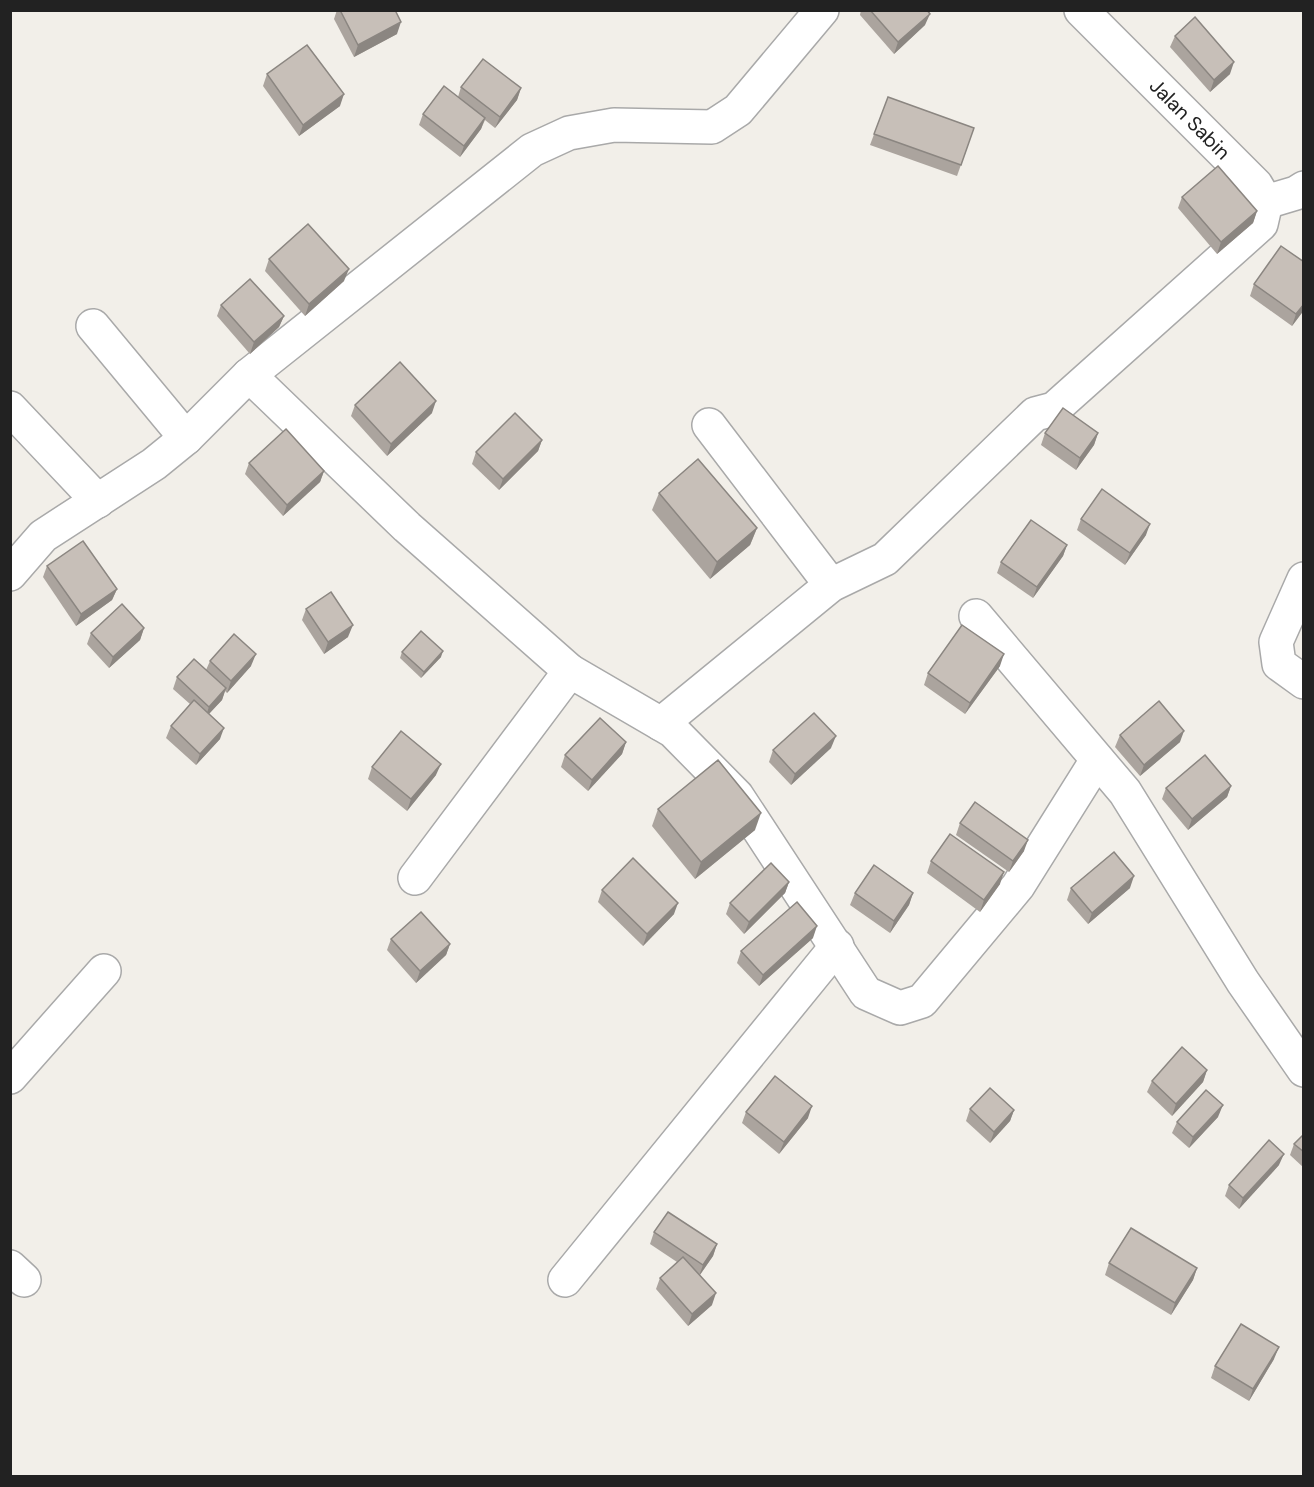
<svg xmlns="http://www.w3.org/2000/svg" width="1314" height="1487" font-family="'DM Sans',sans-serif">
<style>
.lines{fill:none;stroke-linecap:round;stroke-linejoin:round}
.street-casing{stroke:#a9a9a9;stroke-width:36}
.street{stroke:#fff;stroke-width:33}
.wall{fill:#aba49e}
.shaded-wall{fill:#8b8681}
.building{fill:#c7bfb8;stroke:#8b8681;stroke-width:1.5}
.labels{text-anchor:middle;stroke-width:6;stroke-linejoin:round;paint-order:stroke}
.street-label{font-size:20px;fill:#222;stroke:#fff}
</style>
<rect width="100%" height="100%" fill="#f2efe9"/>
<g class="lines">
<defs>
<g id="street">
<path d="M1081 10 1256 185 1266 202"/>
<path d="M1266 202 1296 193 1304 188"/>
<path d="M93 326 186 438"/>
<path d="M249 375 407 527 570 671 415 878"/>
<path d="M10 408 98 501"/>
<path d="M709 425 831 585"/>
<path d="M10 574 43 536 154 464 186 438 249 375 532 150 569 133 614 125 712 127 738 110 822 10"/>
<path d="M1304 579 1276 642 1279 664 1304 682"/>
<path d="M976 616 1125 792 1243 982 1304 1070"/>
<path d="M570 671 673 731 737 796 866 993 900 1008 922 1001 1018 886 1097 760"/>
<path d="M661 724 831 585 885 559 1035 414 1054 409 1261 224 1266 202"/>
<path d="M10 1077 104 971"/>
<path d="M10 1267 24 1280"/>
<path d="M565 1280 837 946"/>
</g>
</defs>
<use href="#street" class="street-casing"/>
<use href="#street" class="street"/>
</g>
<g class="wall">
<path d="M337 10H395L397 34 354 57 334 19Z"/>
<path d="M861 10H927L925 25 894 54 860 15Z"/>
<path d="M1175 36 1230 74 1210 92 1170 47Z"/>
<path d="M267 74 340 106 299 136 263 86Z"/>
<path d="M461 87 521 88 517 100 495 128 485 120 481 129 460 157 419 125 423 114 458 97Z"/>
<path d="M888 97 974 128 957 176 870 145Z"/>
<path d="M1182 197 1257 211 1253 223 1217 254 1178 208Z"/>
<path d="M269 259 344 281 305 316 265 271Z"/>
<path d="M1254 284 1304 310 1292 326 1250 296Z"/>
<path d="M221 305 284 316 279 327 250 354 217 316Z"/>
<path d="M355 405 432 413 387 456 351 416Z"/>
<path d="M1045 433H1098L1094 445 1076 470 1041 445Z"/>
<path d="M542 440 538 451 499 490 472 464 476 452Z"/>
<path d="M249 463 324 471 320 482 283 516 245 474Z"/>
<path d="M659 493 757 528 750 545 710 579 652 510Z"/>
<path d="M1081 519 1146 535 1125 565 1077 530Z"/>
<path d="M1067 545 1063 556 1033 598 997 573 1001 562Z"/>
<path d="M47 566 117 589 112 600 76 626 43 577Z"/>
<path d="M306 609 348 637 324 654 302 620Z"/>
<path d="M144 628 140 640 109 668 87 644 91 633Z"/>
<path d="M402 652 441 657 421 678 400 658Z"/>
<path d="M210 661 251 666 227 693 225 691 222 700 209 714 220 739 196 765 166 738 171 726 190 704 173 689 177 677 206 670Z"/>
<path d="M1000 666 965 714 924 685 928 673Z"/>
<path d="M1120 735 1180 742 1140 776 1115 747Z"/>
<path d="M626 742 622 754 588 791 561 767 565 755Z"/>
<path d="M831 748 791 785 769 762 773 750Z"/>
<path d="M372 767 436 775 407 811 368 779Z"/>
<path d="M1231 786 1227 797 1188 830 1162 799 1166 788Z"/>
<path d="M658 809 755 830 695 879 652 826Z"/>
<path d="M960 823 1024 851 1009 872 956 835Z"/>
<path d="M931 861 1000 884 980 912 927 873Z"/>
<path d="M789 882 785 893 744 934 726 914 730 903Z"/>
<path d="M1071 888H1130L1088 924 1067 900Z"/>
<path d="M602 890 674 914 643 946 598 902Z"/>
<path d="M855 893H913L909 905 890 933 850 905Z"/>
<path d="M813 938 759 986 737 963 741 951Z"/>
<path d="M391 939 450 944 446 955 416 983 387 950Z"/>
<path d="M1207 1070 1203 1082 1172 1116 1147 1092 1152 1081Z"/>
<path d="M970 1109 1014 1110 1010 1121 990 1143 966 1121Z"/>
<path d="M746 1112 808 1118 779 1154 742 1123Z"/>
<path d="M1218 1117 1189 1148 1172 1133 1177 1122Z"/>
<path d="M1304 1134V1168L1290 1155 1294 1144Z"/>
<path d="M1279 1165 1239 1209 1225 1196 1229 1185Z"/>
<path d="M654 1232 717 1244 713 1256 700 1275 712 1305 688 1326 656 1289 660 1278 677 1262 650 1244Z"/>
<path d="M1109 1263 1197 1268 1193 1280 1171 1315 1105 1275Z"/>
<path d="M1274 1359 1249 1401 1211 1378 1215 1366Z"/>
</g>
<g class="shaded-wall">
<path d="M930 14 925 25 894 54 898 42Z"/>
<path d="M401 22 397 34 354 57 358 45Z"/>
<path d="M1234 62 1230 74 1210 92 1214 80Z"/>
<path d="M521 88 517 100 495 128 500 117Z"/>
<path d="M344 94 340 106 299 136 303 125Z"/>
<path d="M485 118 481 129 460 157 464 146Z"/>
<path d="M1257 211 1253 223 1217 254 1221 242Z"/>
<path d="M349 269 344 281 305 316 309 304Z"/>
<path d="M1304 304V310L1292 326 1296 314Z"/>
<path d="M284 316 279 327 250 354 254 342Z"/>
<path d="M436 401 432 413 387 456 391 444Z"/>
<path d="M1098 433 1094 445 1076 470 1080 458Z"/>
<path d="M542 440 538 451 499 490 503 479Z"/>
<path d="M324 471 320 482 283 516 287 505Z"/>
<path d="M1150 524 1146 535 1125 565 1130 553Z"/>
<path d="M757 528 750 545 710 579 717 562Z"/>
<path d="M1067 545 1063 556 1033 598 1037 587Z"/>
<path d="M117 589 112 600 76 626 81 614Z"/>
<path d="M353 625 348 637 324 654 328 642Z"/>
<path d="M144 628 140 640 109 668 113 657Z"/>
<path d="M443 651 441 657 421 678 424 672Z"/>
<path d="M256 654 251 666 227 693 231 681Z"/>
<path d="M1004 654 1000 666 965 714 970 703Z"/>
<path d="M226 688 222 700 205 718 209 707Z"/>
<path d="M224 728 220 739 196 765 200 754Z"/>
<path d="M1184 731 1180 742 1140 776 1144 765Z"/>
<path d="M836 736 831 748 791 785 795 774Z"/>
<path d="M626 742 622 754 588 791 592 780Z"/>
<path d="M441 764 436 775 407 811 411 799Z"/>
<path d="M1231 786 1227 797 1188 830 1192 819Z"/>
<path d="M761 813 755 830 695 879 701 862Z"/>
<path d="M1028 840 1024 851 1009 872 1013 861Z"/>
<path d="M1004 872 1000 884 980 912 984 900Z"/>
<path d="M1134 876 1130 888 1088 924 1092 913Z"/>
<path d="M789 882 785 893 744 934 749 922Z"/>
<path d="M913 893 909 905 890 933 894 921Z"/>
<path d="M678 903 674 914 643 946 647 934Z"/>
<path d="M817 926 813 938 759 986 763 975Z"/>
<path d="M450 944 446 955 416 983 420 971Z"/>
<path d="M1207 1070 1203 1082 1172 1116 1176 1104Z"/>
<path d="M1223 1105 1218 1117 1189 1148 1193 1137Z"/>
<path d="M812 1106 808 1118 779 1154 784 1142Z"/>
<path d="M1014 1110 1010 1121 990 1143 994 1132Z"/>
<path d="M1284 1154 1279 1165 1239 1209 1243 1198Z"/>
<path d="M717 1244 713 1256 699 1276 703 1265Z"/>
<path d="M1197 1268 1193 1280 1171 1315 1175 1303Z"/>
<path d="M716 1293 712 1305 688 1326 692 1314Z"/>
<path d="M1279 1347 1274 1359 1249 1401 1253 1389Z"/>
</g>
<g class="building">
<path d="M340 10H395L401 22 358 45Z"/>
<path d="M870 10H927L930 14 898 42Z"/>
<path d="M1195 17 1234 62 1214 80 1175 36Z"/>
<path d="M307 45 344 94 303 125 267 74Z"/>
<path d="M483 59 521 88 500 117 461 87Z"/>
<path d="M444 86 485 118 464 146 423 114Z"/>
<path d="M888 97 974 128 961 165 874 134Z"/>
<path d="M1218 166 1257 211 1221 242 1182 197Z"/>
<path d="M308 224 349 269 309 304 269 259Z"/>
<path d="M1281 246 1304 262V304L1296 314 1254 284Z"/>
<path d="M250 279 284 316 254 342 221 305Z"/>
<path d="M400 362 436 401 391 444 355 405Z"/>
<path d="M1063 408 1098 433 1080 458 1045 433Z"/>
<path d="M515 413 542 440 503 479 476 452Z"/>
<path d="M286 429 324 471 287 505 249 463Z"/>
<path d="M698 459 757 528 717 562 659 493Z"/>
<path d="M1102 489 1150 524 1130 553 1081 519Z"/>
<path d="M1031 520 1067 545 1037 587 1001 562Z"/>
<path d="M83 541 117 589 81 614 47 566Z"/>
<path d="M331 592 353 625 328 642 306 609Z"/>
<path d="M122 604 144 628 113 657 91 633Z"/>
<path d="M962 625 1004 654 970 703 928 673Z"/>
<path d="M421 631 443 651 424 672 402 652Z"/>
<path d="M234 634 256 654 231 681 210 661Z"/>
<path d="M194 659 226 688 209 707 177 677Z"/>
<path d="M194 700 224 728 200 754 171 726Z"/>
<path d="M1159 701 1184 731 1144 765 1120 735Z"/>
<path d="M814 713 836 736 795 774 773 750Z"/>
<path d="M600 718 626 742 592 780 565 755Z"/>
<path d="M401 731 441 764 411 799 372 767Z"/>
<path d="M1205 755 1231 786 1192 819 1166 788Z"/>
<path d="M718 760 761 813 701 862 658 809Z"/>
<path d="M975 802 1028 840 1013 861 960 823Z"/>
<path d="M950 834 1004 872 984 900 931 861Z"/>
<path d="M1114 852 1134 876 1092 913 1071 888Z"/>
<path d="M633 858 678 903 647 934 602 890Z"/>
<path d="M771 863 789 882 749 922 730 903Z"/>
<path d="M874 865 913 893 894 921 855 893Z"/>
<path d="M797 902 817 926 763 975 741 951Z"/>
<path d="M421 912 450 944 420 971 391 939Z"/>
<path d="M1182 1047 1207 1070 1176 1104 1152 1081Z"/>
<path d="M775 1076 812 1106 784 1142 746 1112Z"/>
<path d="M990 1088 1014 1110 994 1132 970 1109Z"/>
<path d="M1206 1090 1223 1105 1193 1137 1177 1122Z"/>
<path d="M1304 1134V1152L1294 1144Z"/>
<path d="M1269 1140 1284 1154 1243 1198 1229 1185Z"/>
<path d="M668 1212 717 1244 703 1265 654 1232Z"/>
<path d="M1131 1228 1197 1268 1175 1303 1109 1263Z"/>
<path d="M683 1257 716 1293 692 1314 660 1278Z"/>
<path d="M1241 1324 1279 1347 1253 1389 1215 1366Z"/>
</g>
<g class="labels">
<g class="street-label">
<text transform="translate(1190 119) rotate(45)" y="7">Jalan Sabin</text>
</g>
</g>
<rect width="1314" height="1487" fill="none" stroke="#222222" stroke-width="24"/>
</svg>
